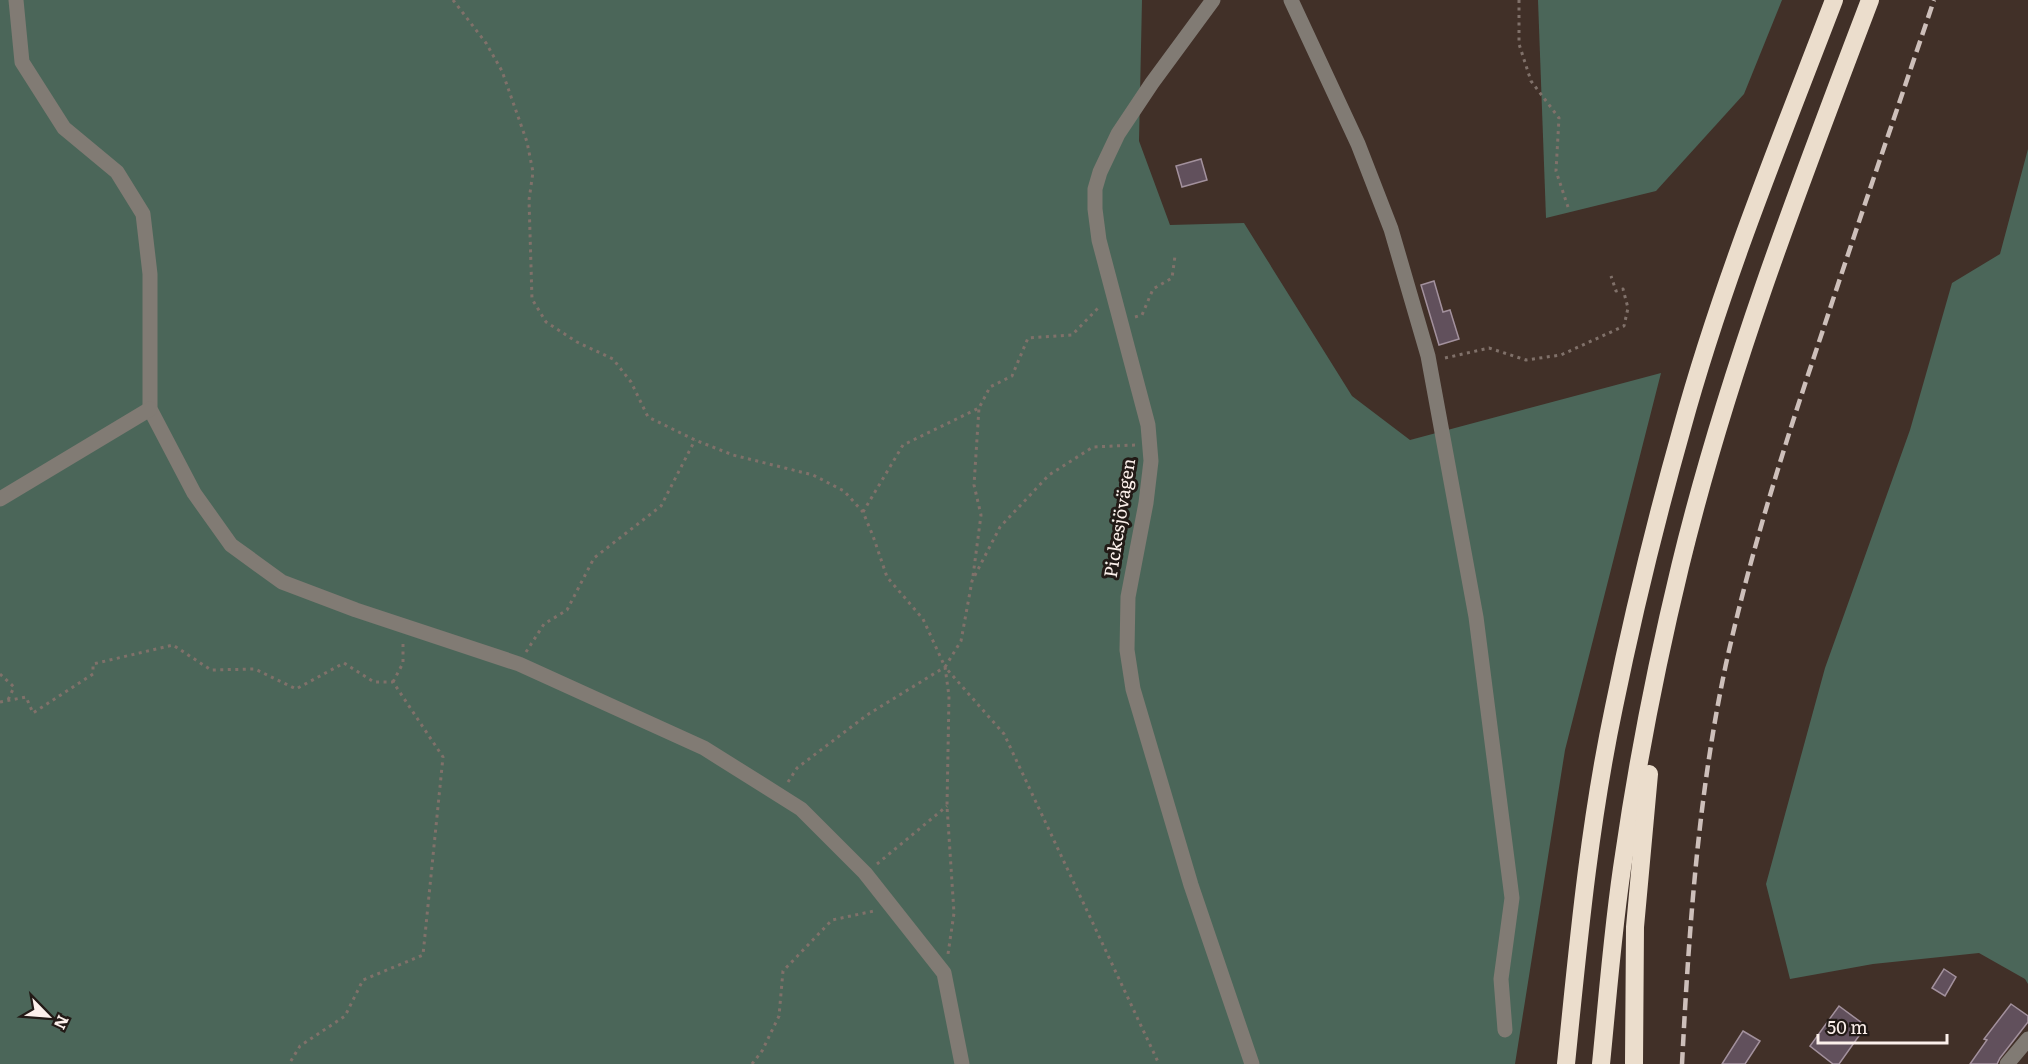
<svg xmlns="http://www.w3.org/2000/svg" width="2028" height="1064" font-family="Literata,serif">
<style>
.green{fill:#4b6659}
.building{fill:#61505c;stroke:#a3919d;stroke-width:1.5}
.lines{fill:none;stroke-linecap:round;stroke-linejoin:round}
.path{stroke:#80716a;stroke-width:3;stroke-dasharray:3 4.5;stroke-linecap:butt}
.minor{stroke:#817b74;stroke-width:15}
.highway{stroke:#ebddcc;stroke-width:18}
.rail{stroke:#cdbfba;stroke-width:4.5;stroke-dasharray:12 6;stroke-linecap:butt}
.labels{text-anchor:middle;stroke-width:6;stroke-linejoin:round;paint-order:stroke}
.street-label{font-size:18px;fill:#fcf0eb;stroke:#221a16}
</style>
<rect width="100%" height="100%" fill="#413028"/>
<g class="green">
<path d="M0 0H1142L1139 141 1170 225 1244 223 1352 396 1410 440 1661 373 1565 750 1515 1064H0Z"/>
<path d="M1538 0H1782L1744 94 1656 191 1546 218Z"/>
<path d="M2028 149V984L2025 979 1979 953 1873 964 1790 979 1766 884 1825 668 1910 430 1952 283 2000 254Z"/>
</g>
<g class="building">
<path d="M1201 159 1207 180 1182 187 1176 166Z"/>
<path d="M1434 281 1443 312 1450 310 1459 339 1439 345 1421 285Z"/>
<path d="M1944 969 1956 977 1945 996 1932 988Z"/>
<path d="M2011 1004 2028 1016V1022L2000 1058 1997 1064H1970L1987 1040 1984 1039Z"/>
<path d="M1839 1006 1866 1026 1839 1064H1833L1810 1046Z"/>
<path d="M1743 1031 1760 1041 1745 1064H1722Z"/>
</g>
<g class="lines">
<g class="path">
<path d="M453 0 486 43 502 71 527 142 533 172 529 200 532 299 546 322 577 342 613 359 631 382 648 417 695 440 733 455 813 475 844 491 863 512 873 536 887 577 923 619 945 667 949 696 947 806 954 913 948 954"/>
<path d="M1519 0V44L1531 81 1559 118 1556 171 1568 207"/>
<path d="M1135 317 1142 315 1153 289 1172 278 1175 256"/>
<path d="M1445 358 1489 348 1526 360 1561 355 1624 326 1628 308 1623 289 1616 291 1611 276"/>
<path d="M1135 445 1093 447 1049 475 1000 527 972 581 961 641 945 667 1004 734 1159 1064"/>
<path d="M863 512 903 445 979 408 990 387 1012 376 1028 338 1072 335 1100 306"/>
<path d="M973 576 981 515 974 485 979 408"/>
<path d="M526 652 544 624 567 610 594 558 661 506 695 440"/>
<path d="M0 674 14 687 8 700"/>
<path d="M393 682 403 663V641"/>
<path d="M0 702 26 697 33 713 93 674V664L173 645 211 670 255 669 296 689 344 663 374 682H393L443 757 423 955 363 980 345 1016 300 1046 289 1064"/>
<path d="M788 782 797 768 867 715 945 667"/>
<path d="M877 864 947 806"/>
<path d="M752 1064 762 1051 779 1016 783 971 832 920 874 911"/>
</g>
<g class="minor">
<path d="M16 0 22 62 64 128 117 172 143 214 150 274V409L194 493 231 545 282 582 356 610 519 664 704 748 801 809 865 873 944 973 962 1064"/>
<path d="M1213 0 1152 83 1118 134 1100 172 1095 189V209L1099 240 1148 425 1151 461 1146 503 1128 597 1127 650 1133 689 1191 885 1252 1064"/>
<path d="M1291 0 1358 144 1391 229 1428 356 1476 617 1512 898 1501 979 1505 1030"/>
<path d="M0 499 150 409"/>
<path d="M2007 1064 2028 1039"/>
</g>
<g class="highway">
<path d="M1566 1064C1578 945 1589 825 1614 707 1633 614 1656 520 1682 428 1722 282 1780 141 1834 0"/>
<path d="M1601 1064C1608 994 1613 924 1624 855 1638 758 1657 662 1680 567 1727 373 1799 186 1870 0"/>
<path d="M1634 1064 1635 927 1649 774"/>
</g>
<path class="rail" d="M1682 1064C1689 930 1698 795 1726 664 1751 550 1786 440 1823 330 1859 220 1897 110 1934 0"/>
</g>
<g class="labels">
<g class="street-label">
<text transform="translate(1120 518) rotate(-81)" y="6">Pickesjövägen</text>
</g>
</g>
<g transform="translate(48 1016) rotate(115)" stroke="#221a16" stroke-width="4.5" paint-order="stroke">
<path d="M0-4.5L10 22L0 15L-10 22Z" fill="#fcf0eb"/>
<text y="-9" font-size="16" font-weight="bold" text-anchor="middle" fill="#fcf0eb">N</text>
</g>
<path d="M1818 1034v9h129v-9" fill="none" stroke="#fcf0eb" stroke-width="3"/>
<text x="1827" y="1034" font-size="18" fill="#fcf0eb" stroke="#221a16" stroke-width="4.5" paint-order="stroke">50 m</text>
</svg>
